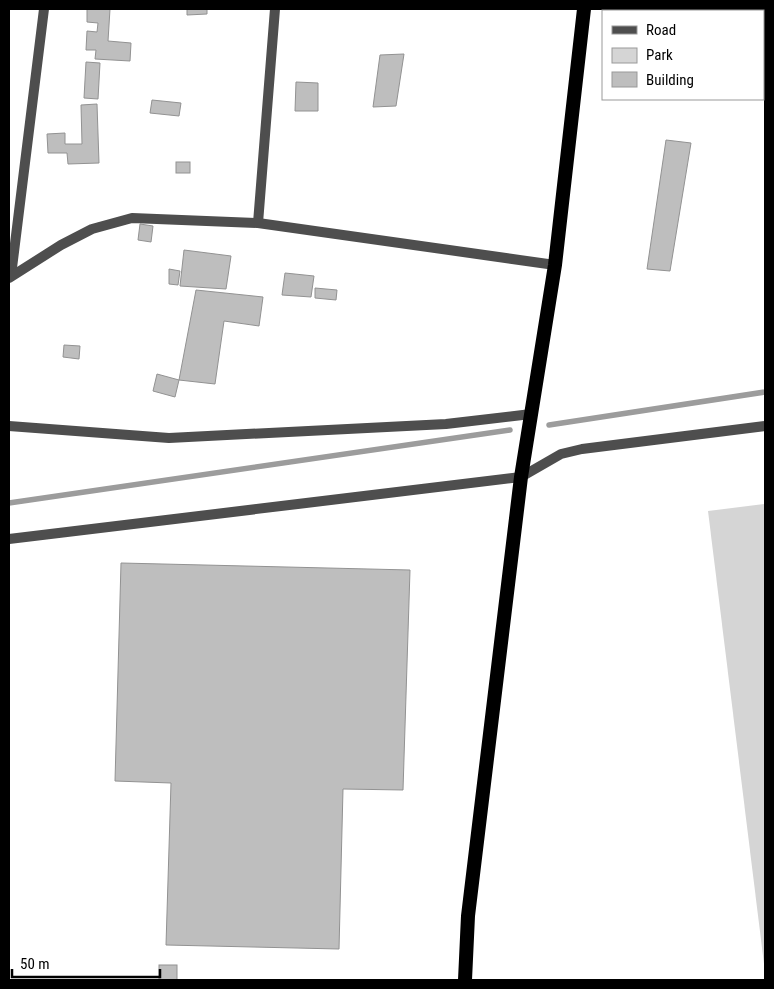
<svg xmlns="http://www.w3.org/2000/svg" width="774" height="989" font-family="'Roboto Condensed',sans-serif">
<style>
.green{fill:#d5d5d5}
.lines{fill:none;stroke-linecap:round;stroke-linejoin:round}
.stream{stroke:#9c9c9c;stroke-width:5.5}
.building{fill:#bebebe;stroke:#929292}
.minor{stroke:#4e4e4e;stroke-width:10}
.trunk{stroke:#000;stroke-width:14}
</style>
<rect width="100%" height="100%" fill="#fff"/>
<path class="green" d="M765 504V972L708 511Z"/>
<g class="lines">
<g class="stream">
<path d="M549 425 765 392"/>
<path d="M9 503 510 430"/>
</g>
</g>
<g class="building">
<path d="M87 9H110L108 41 131 43 130 61 95 59 96 50H86L87 31 97 32 98 23 87 22Z"/>
<path d="M187 9H207V14L187 15Z"/>
<path d="M404 54 396 106 373 107 380 55Z"/>
<path d="M86 62 100 63 98 99 84 98Z"/>
<path d="M296 82 318 83V111H295Z"/>
<path d="M152 100 181 103 179 116 150 113Z"/>
<path d="M97 104 99 163 68 164 67 153H48L47 134 65 133V144H82L81 105Z"/>
<path d="M666 140 691 143 670 271 647 269Z"/>
<rect x="176" y="162" width="14" height="11"/>
<path d="M140 224 153 226 151 242 138 240Z"/>
<path d="M184 250 231 256 226 289 180 286Z"/>
<path d="M169 269 180 271 178 285 169 284Z"/>
<path d="M285 273 314 276 311 297 282 295Z"/>
<path d="M315 288 337 290 336 300 315 298Z"/>
<path d="M196 290 263 297 259 326 224 321 215 384 179 380Z"/>
<path d="M64 345 80 346 79 359 63 357Z"/>
<path d="M157 374 179 380 175 397 153 391Z"/>
<path d="M121 563 410 570 403 790 343 789 339 949 166 945 171 783 115 781Z"/>
<rect x="159" y="965" width="18" height="15"/>
</g>
<g class="lines">
<g class="minor">
<path d="M258 223 275 9"/>
<path d="M11 276 44 9"/>
<path d="M9 278 61 245 92 229 132 218 258 223 555 265"/>
<path d="M9 426 169 438 446 424 531 414"/>
<path d="M9 539 521 477 561 454 582 449 765 426"/>
</g>
<path class="trunk" d="M465 980 468 916 521 477 555 265 584 9"/>
</g>
<rect width="774" height="989" fill="none" stroke="#000000" stroke-width="20"/>
<rect x="602" y="10" width="162" height="90" fill="#ffffff" stroke="#999999"/>
<rect x="612" y="26" width="25" height="8" fill="#4e4e4e" stroke="#999999"/>
<text x="646" y="35" font-size="15" fill="#000000">Road</text>
<rect x="612" y="48" width="25" height="15" fill="#d5d5d5" stroke="#999999"/>
<text x="646" y="60" font-size="15" fill="#000000">Park</text>
<rect x="612" y="72" width="25" height="15" fill="#bebebe" stroke="#999999"/>
<text x="646" y="85" font-size="15" fill="#000000">Building</text>
<path d="M12 969v8h148v-8" fill="none" stroke="#000000" stroke-width="2.5"/>
<text x="20" y="969" font-size="15" fill="#000000" stroke="#ffffff" stroke-width="4" paint-order="stroke">50 m</text>
</svg>
